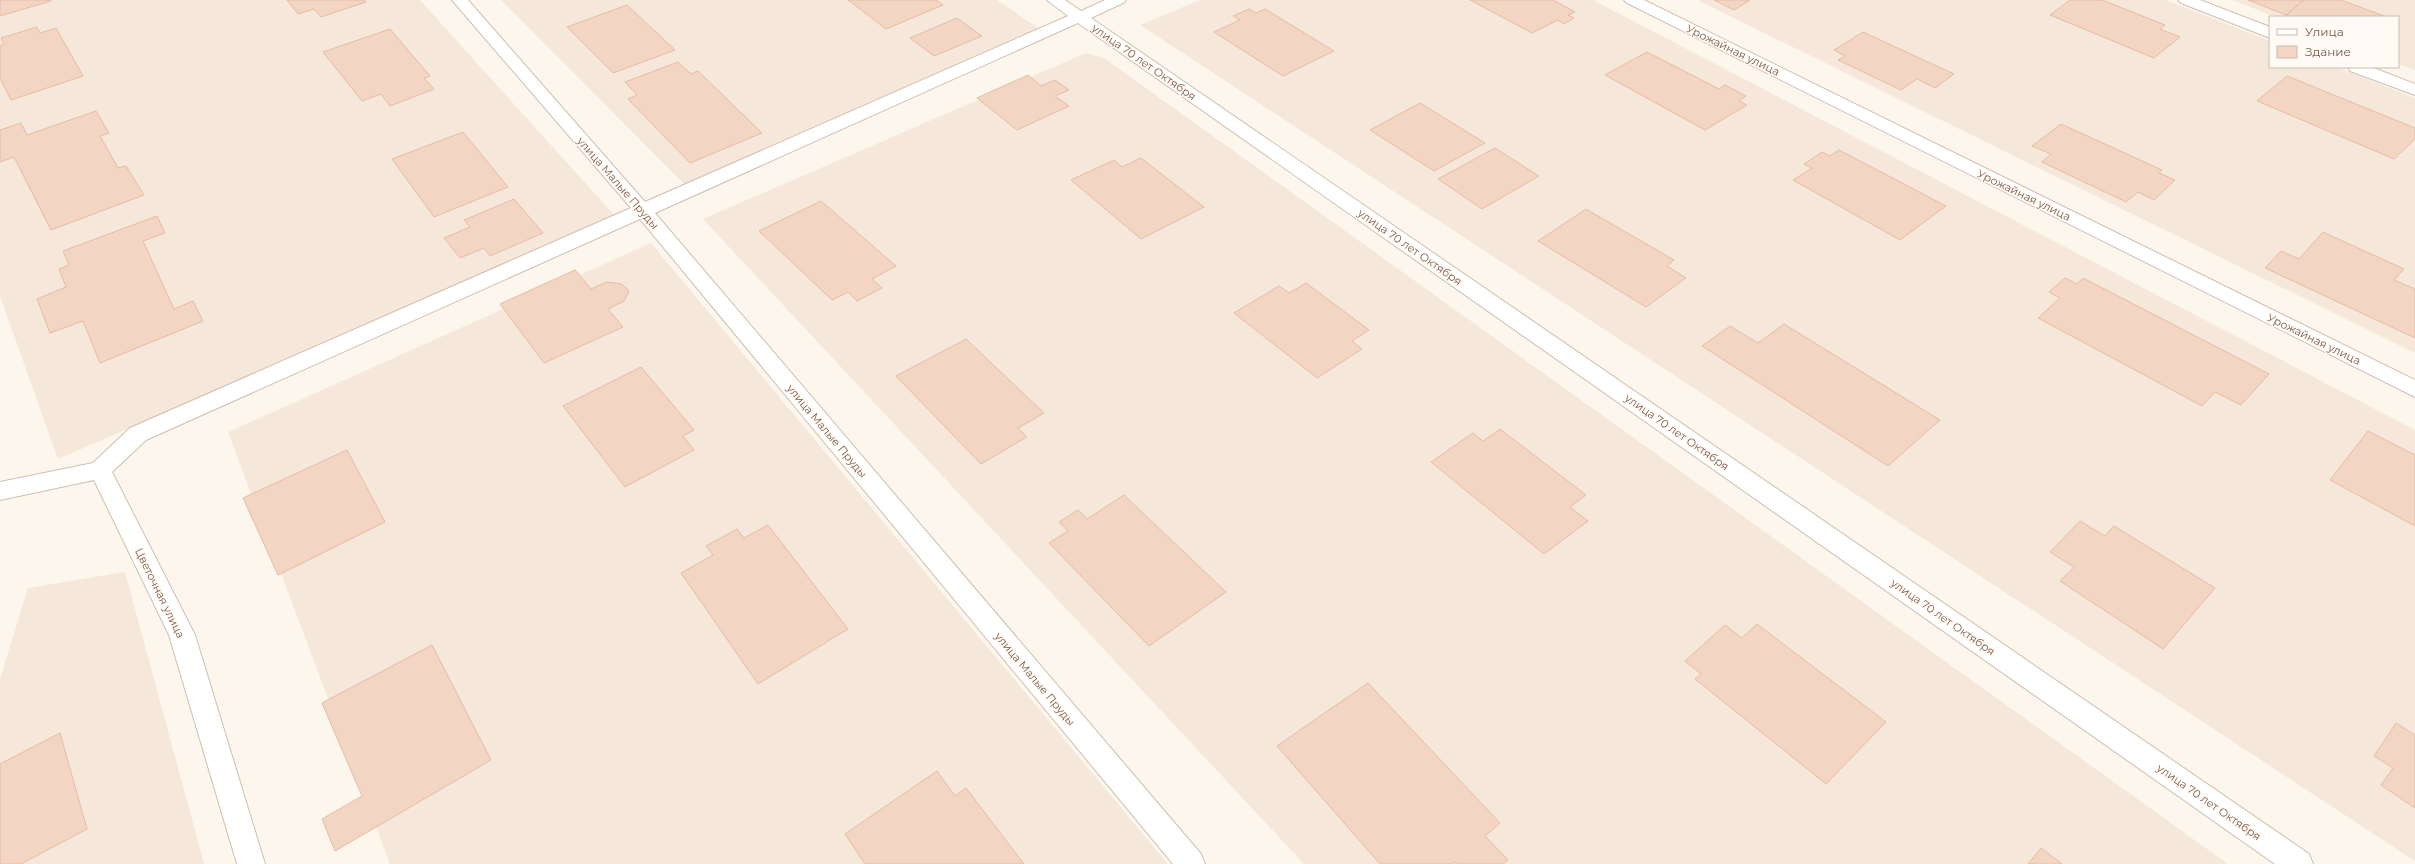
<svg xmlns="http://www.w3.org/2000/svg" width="2415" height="864" font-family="Montserrat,sans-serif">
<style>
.residential{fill:#f5e8da}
.building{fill:#f3d5c3;stroke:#e6bba3}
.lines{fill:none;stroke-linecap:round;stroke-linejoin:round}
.street-casing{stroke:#d1beb0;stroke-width:2}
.street{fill:#fff;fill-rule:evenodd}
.labels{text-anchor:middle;stroke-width:3;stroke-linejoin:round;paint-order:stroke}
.street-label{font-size:11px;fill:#7a5c4d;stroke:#fffaf3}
</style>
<rect width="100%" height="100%" fill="#fdf6ec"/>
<g class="residential">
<path d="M0 0H420L616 217 58 459 0 296Z"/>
<path d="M501 0H997L1044 32 690 190Z"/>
<path d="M1200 0H1593L2415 430V861L1140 25Z"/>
<path d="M1697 0H2166L2270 41V67H2336L2415 98V353Z"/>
<path d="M2232 0H2415V70L2398 64V17H2276Z"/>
<path d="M1086 53 1104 58 2228 864H1304L703 219Z"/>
<path d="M651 243 1168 864H390L228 432Z"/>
<path d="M125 572 204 864H0V679L28 588Z"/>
</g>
<g class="building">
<path d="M0 0H51V1L0 16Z"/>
<path d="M287 0H364L366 2 321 17 314 9 298 14Z"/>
<path d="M848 0H936L943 5 886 29Z"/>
<path d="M1470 0H1553L1575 12 1568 15 1574 18 1564 24 1558 20 1532 33Z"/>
<path d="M1714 0H1750L1734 10Z"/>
<path d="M2070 0H2102L2165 25 2160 29 2180 37 2154 58 2050 15Z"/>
<path d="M2248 0H2304L2286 15Z"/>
<path d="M2304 0H2341L2387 17H2291L2286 15Z"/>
<path d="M627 5 675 50 613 73 567 27Z"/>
<path d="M1249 9 1256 13 1265 9 1334 51 1283 76 1214 32 1240 20 1233 16Z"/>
<path d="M957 18 982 36 934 56 910 38Z"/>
<path d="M37 27 40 33 56 28 83 76 11 100 0 78V46L4 44 1 38Z"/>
<path d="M390 29 430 76 424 78 434 89 390 106 381 94 362 101 323 52Z"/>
<path d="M1863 32 1954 74 1935 88 1917 79 1901 90 1838 60 1845 56 1834 50Z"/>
<path d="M1647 52 1719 89 1725 85 1746 96 1739 101 1747 105 1705 130 1605 75Z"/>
<path d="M678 62 691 74 698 71 762 133 690 163 628 99 637 95 625 82Z"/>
<path d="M1028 75 1041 86 1055 80 1069 90 1055 96 1069 106 1017 130 977 98Z"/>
<path d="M2287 76 2415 128V139L2394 159 2257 101Z"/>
<path d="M1420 103 1485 143 1434 171 1370 130Z"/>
<path d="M96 111 109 133 100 136 118 168 126 166 144 195 51 230 14 157 0 162V130L21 123 27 135Z"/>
<path d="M2061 124 2162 170 2159 173 2175 180 2154 200 2138 192 2126 202 2042 162 2051 154 2032 146Z"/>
<path d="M463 132 508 187 434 217 392 159Z"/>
<path d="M1495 148 1539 176 1482 209 1438 179Z"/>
<path d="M1839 150 1946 206 1900 240 1793 180 1812 168 1804 164 1822 152 1830 156Z"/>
<path d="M1141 158 1204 207 1141 239 1071 180 1114 160 1122 167Z"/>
<path d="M514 199 543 233 490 256 484 248 460 258 444 238 470 227 464 220Z"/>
<path d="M821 201 896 266 872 279 882 288 857 301 848 292 832 300 759 231Z"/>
<path d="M1586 209 1674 260 1667 266 1686 278 1646 307 1538 241Z"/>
<path d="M157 216 165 233 143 241 174 309 193 301 203 321 100 363 83 321 50 333 37 299 66 287 59 269 69 265 63 251Z"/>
<path d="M2323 232 2404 269 2394 280 2415 289V338L2265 268 2281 251 2299 259Z"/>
<path d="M575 270 591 289 607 282 622 284 629 291 624 301 608 309 623 327 544 363 500 304Z"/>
<path d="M2065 278 2077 284 2083 278 2269 374 2241 405 2215 392 2202 406 2038 318 2060 298 2049 292Z"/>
<path d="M1306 283 1369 330 1352 341 1362 349 1317 378 1234 313 1279 286 1289 293Z"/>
<path d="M1784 324 1940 420 1888 466 1702 346 1730 326 1758 343Z"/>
<path d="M966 339 1044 413 1018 428 1027 437 981 464 896 376Z"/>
<path d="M641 367 694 430 683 436 694 450 625 487 563 406Z"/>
<path d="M1500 429 1586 495 1570 507 1588 521 1544 554 1431 462 1473 433 1483 441Z"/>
<path d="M2368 431 2415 455V526L2330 480Z"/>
<path d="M347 450 385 522 278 575 243 498Z"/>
<path d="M1124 495 1226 592 1149 646 1049 543 1068 531 1059 522 1078 510 1087 519Z"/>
<path d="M2080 521 2105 536 2114 526 2215 588 2163 649 2060 581 2074 567 2050 552Z"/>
<path d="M768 525 848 629 758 684 681 573 713 555 706 546 737 529 744 538Z"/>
<path d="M1757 624 1886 722 1826 784 1695 679 1701 674 1685 661 1725 625 1742 638Z"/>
<path d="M432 645 491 760 335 851 322 819 362 796 322 703Z"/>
<path d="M1368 683 1500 823 1485 836 1508 860 1503 864H1458L1456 862 1453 864H1380L1277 746Z"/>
<path d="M2396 723 2415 735V808L2381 785 2393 768 2374 756Z"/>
<path d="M60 733 87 829 21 864H0V764Z"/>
<path d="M937 771 955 796 966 788 1024 864H865L845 834Z"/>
<path d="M2041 848 2062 864H2028Z"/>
</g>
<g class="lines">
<defs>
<g id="street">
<path d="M452 0H468L645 202 1068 16 1047 0H1065L1081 11 1105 0H1126L1123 3 1091 18 2309 854 2313 864H2275L1078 23 655 213 1201 854 1205 864H1173L640 219 146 440 112 472 195 635 265 864H237L169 635 94 480 0 500V482L93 463 130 428 631 208Z"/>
<path d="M1624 0H1644L2415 380V397L1627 3Z"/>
<path d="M2178 0H2200L2270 27V38L2181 3Z"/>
<path d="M2348 67H2371L2415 84V95L2350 71Z"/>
</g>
</defs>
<use href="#street" class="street-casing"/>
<use href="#street" class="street"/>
</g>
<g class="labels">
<g class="street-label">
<text transform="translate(1733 50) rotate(26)" y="4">Урожайная улица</text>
<text transform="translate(1144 62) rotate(35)" y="4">улица 70 лет Октября</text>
<text transform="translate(618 183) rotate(49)" y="4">улица Малые Пруды</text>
<text transform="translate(2024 195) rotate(26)" y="4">Урожайная улица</text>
<text transform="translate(1410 247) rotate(35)" y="4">улица 70 лет Октября</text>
<text transform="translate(2314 339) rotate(26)" y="4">Урожайная улица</text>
<text transform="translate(827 431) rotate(50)" y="4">улица Малые Пруды</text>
<text transform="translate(1677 432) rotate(35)" y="4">улица 70 лет Октября</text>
<text transform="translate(160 593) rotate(64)" y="4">Цветочная улица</text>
<text transform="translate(1943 617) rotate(35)" y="4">улица 70 лет Октября</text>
<text transform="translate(1035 679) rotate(50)" y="4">улица Малые Пруды</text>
<text transform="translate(2209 802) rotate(35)" y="4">улица 70 лет Октября</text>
</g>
</g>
<rect x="2269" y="16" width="130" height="52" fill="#fffaf3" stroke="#cabbb1"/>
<rect x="2277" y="29" width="20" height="6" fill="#ffffff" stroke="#cabbb1"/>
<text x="2305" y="36" font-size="12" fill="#7a5c4d">Улица</text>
<rect x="2277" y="46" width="20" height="12" fill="#f3d5c3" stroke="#cabbb1"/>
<text x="2305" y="56" font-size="12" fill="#7a5c4d">Здание</text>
</svg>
